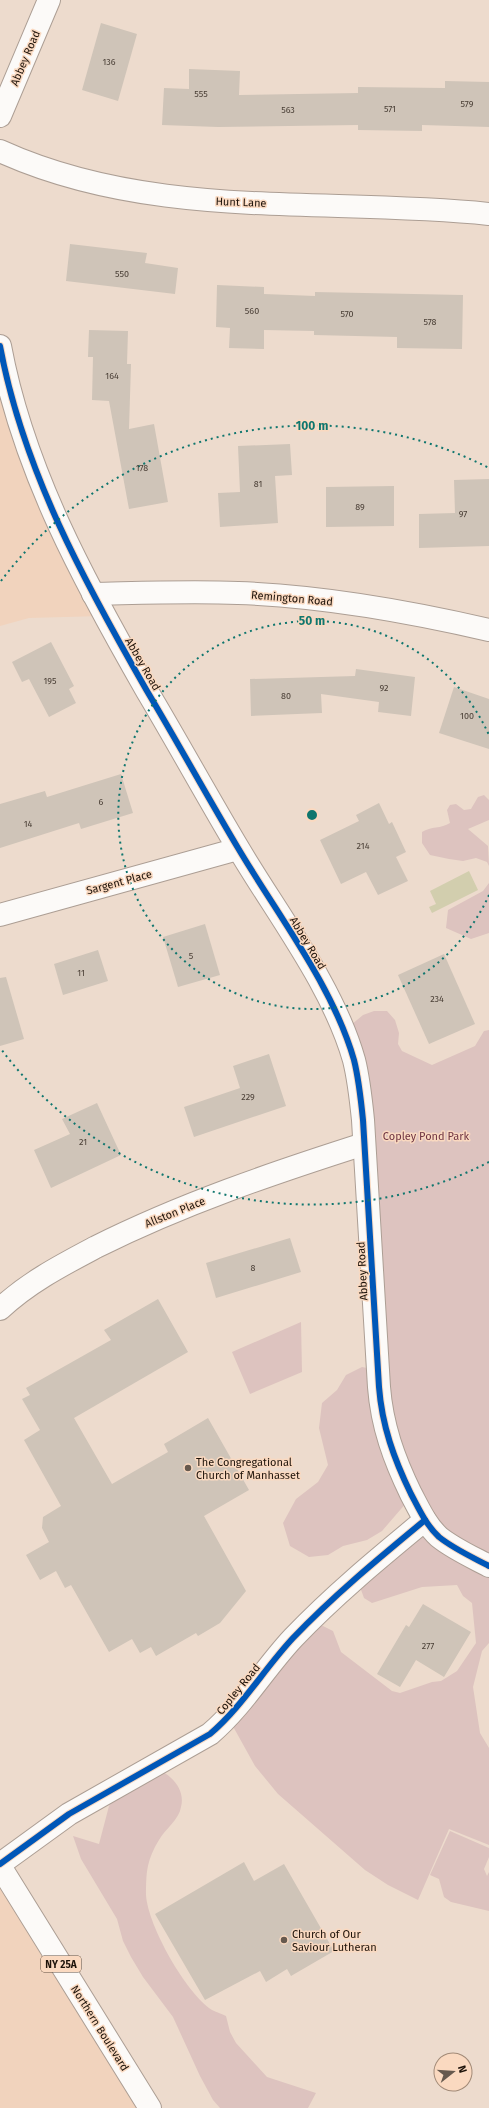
<svg xmlns="http://www.w3.org/2000/svg" width="489" height="2108" font-family="'Fira Sans',sans-serif">
<style>
.built{fill:#f1d3bd}
.green{fill:#ddc3bf}
.water{fill:#d2ceae}
.building{fill:#cfc4b8}
.lines{fill:none;stroke-linecap:round;stroke-linejoin:round}
.minor-casing{stroke:#ac9e94;stroke-width:24}
.major-casing{stroke:#ac9e94;stroke-width:24}
.minor{stroke:#fcfaf8;stroke-width:22}
.major{stroke:#fcfaf8;stroke-width:22}
.cycleway-casing{stroke:#fad9c0;stroke-width:8}
.cycleway{stroke:#0057b8;stroke-width:6}
.ring{fill:none;stroke:#0f766e;stroke-width:2;stroke-dasharray:2 4}
.poi-dot{fill:#66594e;stroke:#fad9c0;stroke-width:1.5}
.labels{text-anchor:middle;stroke-width:3;stroke-linejoin:round;paint-order:stroke}
.number-label{font-size:9px;fill:#4a3f36}
.shield{fill:#fad9c0;stroke:#604e41;stroke-width:1}
.shield-label{font-size:10px;font-weight:bold;fill:#1e130a}
.street-label{font-size:11px;fill:#1e130a;stroke:#fad9c0}
.park-label{font-size:11px;fill:#6f3542;stroke:#fad9c0}
.poi-label{font-size:11px;fill:#1e130a;stroke:#fad9c0;text-anchor:start}
.centre{fill:#0f766e;stroke:#fad9c0;stroke-width:2}
.ring-label{font-size:12px;text-anchor:middle;font-weight:bold;fill:#0f766e;stroke:#fad9c0;stroke-width:3;stroke-linejoin:round;paint-order:stroke}
</style>
<rect width="100%" height="100%" fill="#eddbcd"/>
<g class="built">
<path d="M0 348 102 616 29 618 0 626Z"/>
<path d="M0 1866 150 2108H0Z"/>
</g>
<g class="green">
<path d="M484 795 489 800V820L468 829 488 846 489 866 487 862 476 858 463 861 449 859 430 855 422 843V832C431 826 441 829 450 823L447 810 450 805 456 804 464 810 471 809 478 797Z"/>
<path d="M489 883V933L471 939 446 928 448 910 483 891Z"/>
<path d="M374 1011H387L395 1020 399 1033 398 1044 402 1051 432 1065 475 1046 484 1031 489 1030V1643L482 1651 473 1687 480 1733 489 1748V1845L449 1829 418 1900 388 1885 365 1870 278 1794 255 1766 230 1721 315 1627 323 1626 333 1631 341 1652 392 1691 400 1693 432 1682 441 1681 457 1671 476 1643 472 1603 463 1596 457 1585 422 1587 372 1603 364 1598 360 1587 428 1532 407 1502 382 1531 367 1540 343 1546 328 1555 309 1557 290 1546 283 1523 296 1499 318 1482 328 1465 319 1428 322 1403 337 1390 346 1375 362 1367 377 1370 351 1025 363 1015Z"/>
<path d="M301 1322 302 1372 250 1394 232 1352Z"/>
<path d="M163 1772C175 1779 185 1792 181 1807 179 1820 165 1829 159 1840 155 1846 151 1855 149 1862 146 1871 146 1886 146 1895 148 1926 186 1993 212 2010 216 2012 222 2014 226 2016L230 2032 236 2043 267 2077 316 2093 308 2108H220L213 2100 200 2076 173 2017 143 1977 131 1957 123 1941 117 1919 81 1859 73 1836 99 1844 109 1806 118 1794Z"/>
<path d="M450 1831 489 1848V1857L484 1869 487 1876 489 1872V1911L451 1902 444 1897 439 1879 430 1875Z"/>
</g>
<path class="water" d="M469 871 478 890 432 913 429 907 436 904 430 891Z"/>
<g class="building">
<path d="M101 23 137 34 118 101 82 90Z"/>
<path d="M189 69 240 71 239 95 358 93V87L445 88V81L489 82V127L422 125V131L358 130V125L218 127 162 125 164 88 189 89Z"/>
<path d="M70 244 147 253 145 263 178 268 175 294 66 281Z"/>
<path d="M217 285 264 287V294L315 296V292L463 295 462 349 397 348V337L314 335V331L264 330V349L229 348 230 328 216 327Z"/>
<path d="M89 330 128 331 127 364H131L129 429 154 424 168 502 129 509 109 401 92 400 93 357H88Z"/>
<path d="M290 444 292 475 275 476 278 523 220 527 218 493 240 492 238 446Z"/>
<path d="M489 479V546L419 548V514L455 513 454 480Z"/>
<path d="M394 486V526L326 527V487Z"/>
<path d="M51 642 74 686 69 689 76 703 49 717 29 679 22 682 12 662Z"/>
<path d="M356 669 415 677 411 716 378 712 379 702 321 694 322 713 251 716 250 679 355 676Z"/>
<path d="M454 687 489 699V749L439 733Z"/>
<path d="M121 774 133 813 81 829 79 823 0 848V804L45 791 47 797Z"/>
<path d="M379 803 389 824 392 822 406 852 396 857 408 881 378 895 366 872 341 884 320 840 359 821 356 815Z"/>
<path d="M205 924 220 975 178 987 163 937Z"/>
<path d="M98 950 108 981 63 995 54 964Z"/>
<path d="M444 954 475 1024 429 1044 398 975Z"/>
<path d="M6 977 24 1039 0 1046V978Z"/>
<path d="M269 1054 286 1106 194 1137 184 1107 240 1088 233 1066Z"/>
<path d="M97 1103 121 1155 51 1188 34 1150 70 1134 62 1119Z"/>
<path d="M290 1238 301 1272 216 1298 206 1263Z"/>
<path d="M158 1299 188 1352 74 1418 112 1484 168 1452 164 1444 208 1418 249 1490 204 1516 246 1591 220 1623 198 1636 196 1633 156 1656 151 1647 140 1653 132 1639 109 1652 71 1585 65 1588 56 1571 40 1580 26 1555 49 1542 42 1528 43 1517 61 1506 24 1440 40 1430 22 1399 30 1395 26 1388 111 1340 104 1330Z"/>
<path d="M423 1604 471 1632 444 1677 416 1660 400 1687 377 1674 406 1625 409 1627Z"/>
<path d="M244 1862 254 1881 284 1864 334 1951 291 1976 287 1969 266 1982 260 1971 205 2000 155 1914Z"/>
</g>
<g class="lines">
<defs>
<g id="minor">
<path d="M0 116 49 0"/>
<path d="M0 151C154 221 325 197 489 214"/>
<path d="M0 346C23 470 85 583 147 691 178 743 207 796 238 848 277 914 333 986 354 1060 359 1080 361 1100 363 1120L379 1387C382 1426 394 1459 411 1494 419 1509 426 1525 439 1537 454 1549 472 1557 489 1566"/>
<path d="M93 594C141 593 190 591 238 593 323 596 407 611 489 630"/>
<path d="M0 915 238 849"/>
<path d="M0 1309C29 1282 62 1265 96 1247 182 1204 273 1173 364 1144"/>
<path d="M0 1864 69 1814 210 1734C242 1707 264 1669 293 1638 334 1595 379 1558 425 1520"/>
</g>
<path id="major" d="M0 1866 150 2108"/>
</defs>
<use href="#minor" class="minor-casing"/>
<use href="#major" class="major-casing"/>
<use href="#minor" class="minor"/>
<use href="#major" class="major"/>
<defs>
<g id="cycleway">
<path d="M0 346C23 470 85 583 147 691 178 743 207 796 238 848 277 914 333 986 354 1060 359 1080 361 1100 363 1120L379 1387C382 1426 394 1459 411 1494 419 1509 426 1525 439 1537 454 1549 472 1557 489 1566"/>
<path d="M0 1864 69 1814 210 1734C242 1707 264 1669 293 1638 334 1595 379 1558 425 1520"/>
</g>
</defs>
<use href="#cycleway" class="cycleway-casing"/>
<use href="#cycleway" class="cycleway"/>
</g>
<g class="ring">
<path d="M489 895A194 194 0 1 1 489 735"/>
<path d="M489 1162A389 389 0 0 1 1 1049M1 581A389 389 0 0 1 489 468"/>
</g>
<g class="poi-dot">
<circle cx="188" cy="1468" r="4"/>
<circle cx="284" cy="1940" r="4"/>
</g>
<g class="labels">
<g class="number-label">
<text x="109" y="65">136</text>
<text x="201" y="97">555</text>
<text x="467" y="107">579</text>
<text x="390" y="112">571</text>
<text x="288" y="113">563</text>
<text x="122" y="277">550</text>
<text x="252" y="314">560</text>
<text x="347" y="317">570</text>
<text x="430" y="325">578</text>
<text x="112" y="379">164</text>
<text x="142" y="471">178</text>
<text x="258" y="487">81</text>
<text x="360" y="510">89</text>
<text x="463" y="517">97</text>
<text x="50" y="684">195</text>
<text x="384" y="691">92</text>
<text x="286" y="699">80</text>
<text x="467" y="719">100</text>
<text x="101" y="805">6</text>
<text x="28" y="827">14</text>
<text x="363" y="849">214</text>
<text x="191" y="959">5</text>
<text x="81" y="976">11</text>
<text x="437" y="1002">234</text>
<text x="248" y="1100">229</text>
<text x="83" y="1145">21</text>
<text x="253" y="1271">8</text>
<text x="428" y="1649">277</text>
</g>
<rect class="shield" x="41" y="1956" width="40" height="16" rx="3"/>
<g class="shield-label">
<text x="61" y="1968">NY 25A</text>
</g>
<g class="street-label">
<text transform="translate(25 58) rotate(-67)" y="4">Abbey Road</text>
<text transform="translate(241 202) rotate(2)" y="4">Hunt Lane</text>
<text transform="translate(292 598) rotate(5)" y="4">Remington Road</text>
<text transform="translate(143 664) rotate(60)" y="4">Abbey Road</text>
<text transform="translate(119 882) rotate(-15)" y="4">Sargent Place</text>
<text transform="translate(308 943) rotate(59)" y="4">Abbey Road</text>
<text transform="translate(175 1212) rotate(-22)" y="4">Allston Place</text>
<text transform="translate(362 1271) rotate(-93)" y="4">Abbey Road</text>
<text transform="translate(238 1689) rotate(-51)" y="4">Copley Road</text>
<text transform="translate(100 2028) rotate(58)" y="4">Northern Boulevard</text>
</g>
<g class="park-label">
<text x="426" y="1140">Copley Pond Park</text>
</g>
<g class="poi-label">
<text x="196" y="1466">The Congregational<tspan x="196" dy="13">Church of Manhasset</tspan></text>
<text x="292" y="1938">Church of Our<tspan x="292" dy="13">Saviour Lutheran</tspan></text>
</g>
</g>
<circle cx="312" cy="815" r="6" class="centre"/>
<g class="ring-label">
<text x="312" y="430">100 m</text>
<text x="312" y="625">50 m</text>
</g>
<g transform="translate(453 2072) rotate(73)"><circle r="19" fill="#fad9c0" stroke="#a28a77"/>
<path d="M0-3L7 15L0 10L-7 15Z" fill="#66594e"/>
<text y="-6" font-size="11" font-weight="bold" text-anchor="middle" fill="#1e130a">N</text>
</g>
</svg>
